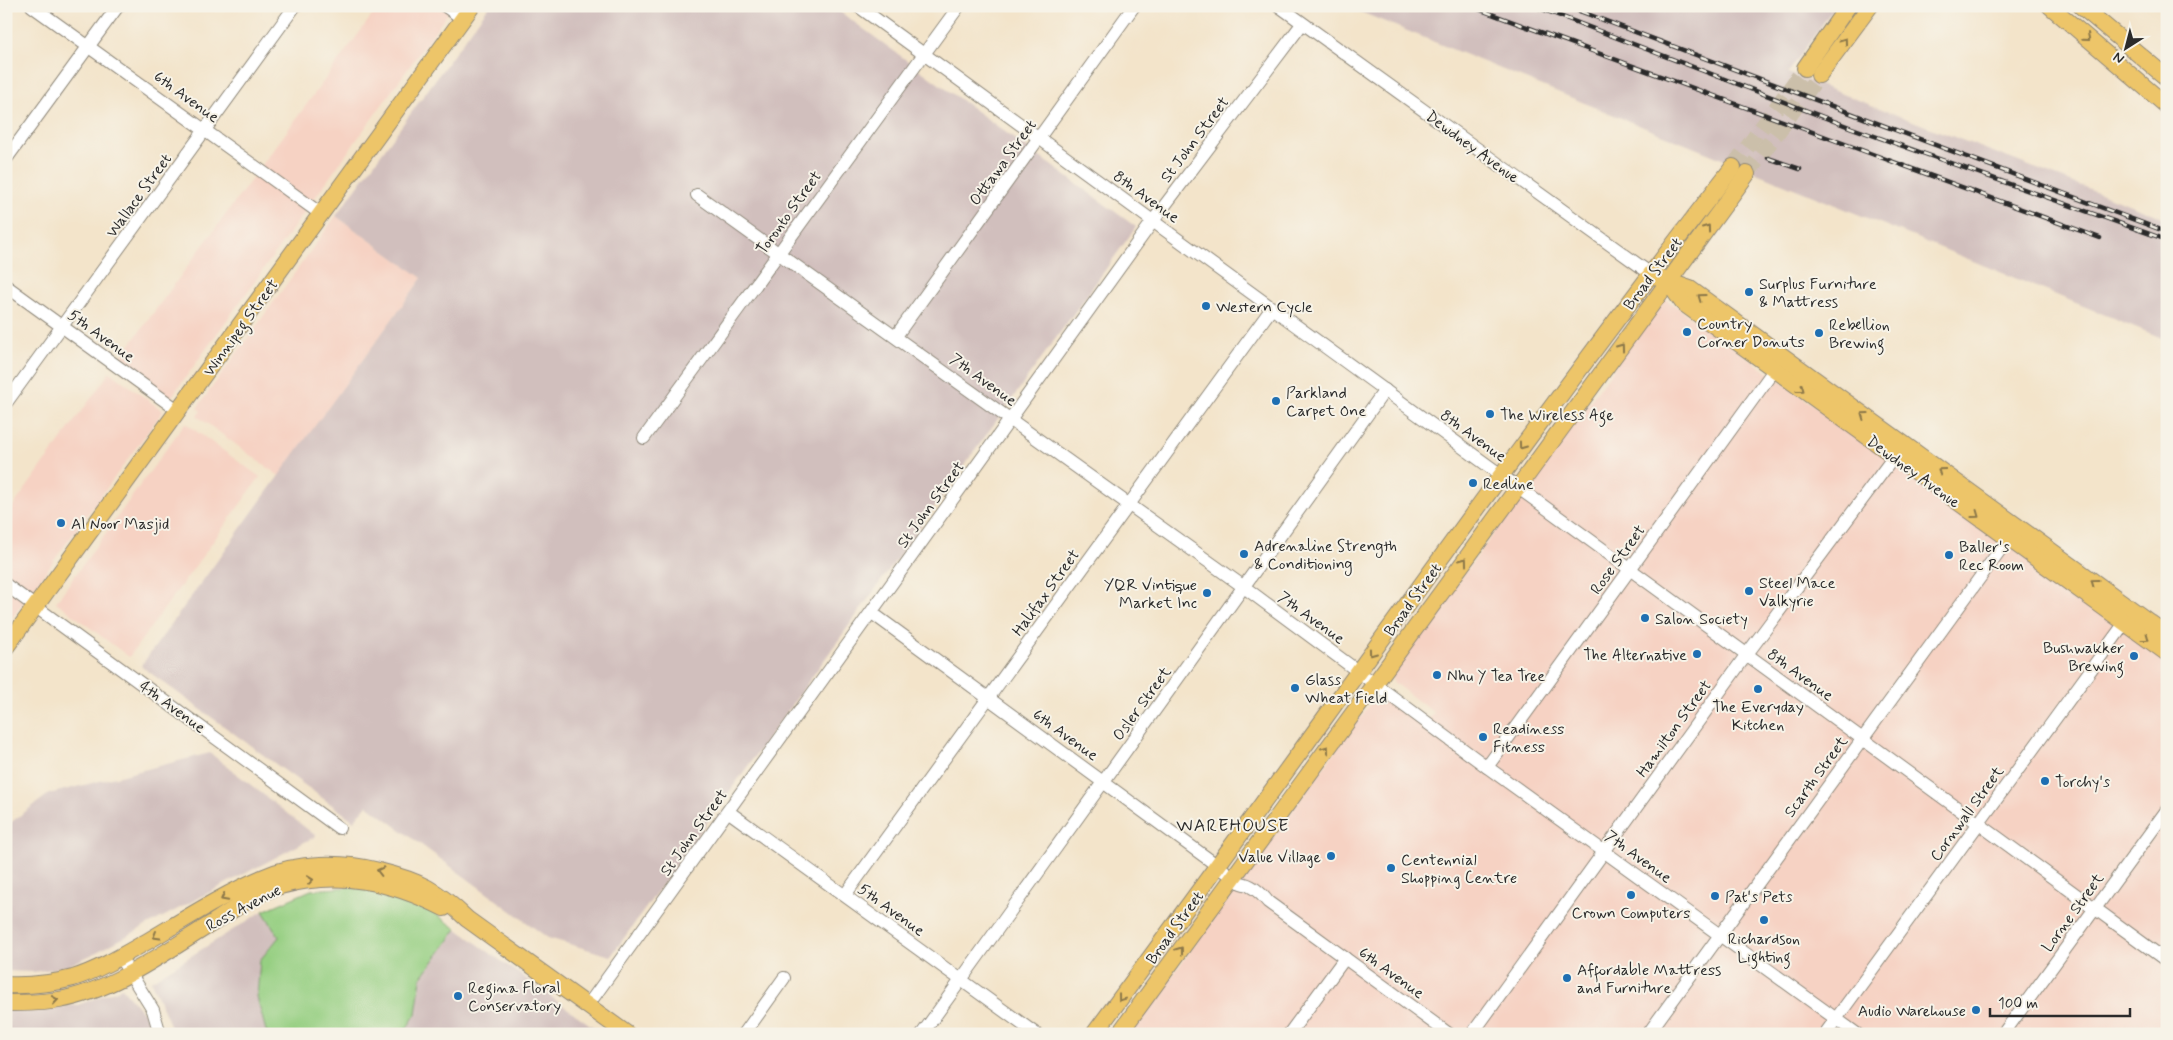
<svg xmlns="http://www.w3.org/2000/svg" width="2173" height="1040" font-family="Mynerve,sans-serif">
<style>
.built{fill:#f6d2c3}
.industrial{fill:#d1bfbd}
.green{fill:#96cf82;stroke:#607d56}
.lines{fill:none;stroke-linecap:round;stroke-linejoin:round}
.major-tunnel{stroke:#cbbfaa;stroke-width:16;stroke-dasharray:16 8;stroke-linecap:butt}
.minor-casing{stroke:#8f887a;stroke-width:14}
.major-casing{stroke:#8f887a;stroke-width:18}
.minor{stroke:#fff;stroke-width:12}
.major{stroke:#edc569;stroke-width:16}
.rail-casing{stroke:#2b2b2b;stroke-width:4.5}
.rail{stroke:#f7f3e8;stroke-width:2.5;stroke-dasharray:8;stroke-linecap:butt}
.oneway{stroke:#8c784a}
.poi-dot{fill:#1f6fb2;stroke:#f7f3e8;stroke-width:2}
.labels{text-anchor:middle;stroke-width:4;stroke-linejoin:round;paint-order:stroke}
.street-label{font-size:16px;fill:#2b2b2b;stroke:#f7f3e8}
.poi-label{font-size:16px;fill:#2b2b2b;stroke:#f7f3e8;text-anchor:start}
.neighbourhood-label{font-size:18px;letter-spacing:1px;fill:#2b2b2b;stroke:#f7f3e8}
</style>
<rect width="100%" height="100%" fill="#f7f3e8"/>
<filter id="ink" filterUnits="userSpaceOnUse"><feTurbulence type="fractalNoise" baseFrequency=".02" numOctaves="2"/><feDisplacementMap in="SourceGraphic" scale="10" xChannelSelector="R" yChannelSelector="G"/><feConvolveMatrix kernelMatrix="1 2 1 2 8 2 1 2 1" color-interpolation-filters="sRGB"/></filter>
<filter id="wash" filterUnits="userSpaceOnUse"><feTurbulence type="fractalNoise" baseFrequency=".0096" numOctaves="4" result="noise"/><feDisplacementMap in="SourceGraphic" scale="20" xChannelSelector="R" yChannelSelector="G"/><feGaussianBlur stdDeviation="1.12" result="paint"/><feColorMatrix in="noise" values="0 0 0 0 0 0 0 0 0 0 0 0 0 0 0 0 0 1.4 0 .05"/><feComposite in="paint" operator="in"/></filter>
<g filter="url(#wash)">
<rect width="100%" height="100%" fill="#f3e4ca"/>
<g class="built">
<path d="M379 6H453L170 399 118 361Z"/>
<path d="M336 216 422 278 279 476 197 416 201 411 197 408Z"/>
<path d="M1663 297 2167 659V1034H1130L1372 701 1382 698 1422 727 1434 713 1393 682 1391 675 1607 378Z"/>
<path d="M110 372 163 411 6 626V516Z"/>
<path d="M185 423 260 477 129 657 56 602Z"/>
</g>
<g class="industrial">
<path d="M489 6H832L1136 227 611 956 548 938 367 805 354 821 141 666 422 278 336 216Z"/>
<path d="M1346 6H1835L1788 73 2167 219V340Z"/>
<path d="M210 753 316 836 91 955 65 967 33 972 6 971V826L49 794Z"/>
<path d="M263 911 279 937 260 960 257 997 266 1030 270 1034H174L151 981Z"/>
<path d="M457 929 515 971 603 1034H403L416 1014 421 978Z"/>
<path d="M122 988 149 1020 152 1034H6V1009L25 1011 78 1005Z"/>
</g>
<path class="green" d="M351 887 396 896 430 910 457 929 421 978 416 1014 403 1034H270L266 1031 257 997 260 960 279 937 263 911 311 890Z"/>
</g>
<g filter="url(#ink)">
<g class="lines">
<g class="major-tunnel">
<path d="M1733 167 1805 68"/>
<path d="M1747 174 1819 75"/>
</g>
<defs>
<g id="minor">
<path d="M32 6 321 214"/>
<path d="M445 6 463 19"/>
<path d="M858 6 2167 961"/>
<path d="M1279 6 1651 274"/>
<path d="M6 159 118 6"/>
<path d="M697 195 1244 587 1487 767 1857 1034"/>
<path d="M6 286 179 411"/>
<path d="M896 336 1134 6"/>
<path d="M6 403 295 6"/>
<path d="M644 438 959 6"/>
<path d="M6 585 339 828"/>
<path d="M872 613 1241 883C1253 885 1261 893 1268 902L1449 1034"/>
<path d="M1487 767 1774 370"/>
<path d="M729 812 1036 1034"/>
<path d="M845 895 1272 308"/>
<path d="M120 957 153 1010 160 1034"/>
<path d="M588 1005 1153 221 1302 24"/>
<path d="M744 1034 784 978"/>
<path d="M922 1034 1385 390"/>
<path d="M1289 1034 1345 958"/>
<path d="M1472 1034 1747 654 1899 450"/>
<path d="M1648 1034 2008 539"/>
<path d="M1825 1034 2130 616"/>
<path d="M2003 1034 2167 810"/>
</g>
<g id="major">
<path d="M2050 6 2167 106"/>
<path d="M2081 6 2167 78"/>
<path d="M1805 68 1848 6"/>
<path d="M1819 75 1870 6"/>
<path d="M1659 278 1690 289 2167 635"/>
<path d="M1668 282 1683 303 2167 653"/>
<path d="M6 647 472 6"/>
<path d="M6 985C29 986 51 984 73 978 99 970 125 954 148 941 185 919 224 894 264 877 298 862 343 862 379 871 420 881 437 890 467 919L627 1034"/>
<path d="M6 1003C24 1003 42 1003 59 1000 113 991 168 950 214 922 234 909 257 892 280 886 340 870 390 881 444 908"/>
<path d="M1094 1034C1308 745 1513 451 1733 167"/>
<path d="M1119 1034 1747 174"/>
</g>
</defs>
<use href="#minor" class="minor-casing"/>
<use href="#major" class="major-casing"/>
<use href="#minor" class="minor"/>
<use href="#major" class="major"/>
<defs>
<g id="rail">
<path d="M1470 6 2100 238"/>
<path d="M1534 6 1852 128 2167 240"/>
<path d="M1566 6 2164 231"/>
<path d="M1768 158 1800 169"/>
</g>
</defs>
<use href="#rail" class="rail-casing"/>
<use href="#rail" class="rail"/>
</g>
<defs><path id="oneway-chevron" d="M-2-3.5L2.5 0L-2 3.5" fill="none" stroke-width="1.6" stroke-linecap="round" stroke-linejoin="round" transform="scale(1.25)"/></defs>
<g class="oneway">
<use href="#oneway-chevron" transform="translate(2087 38) rotate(41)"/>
<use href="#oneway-chevron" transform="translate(1844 41) rotate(-54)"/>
<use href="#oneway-chevron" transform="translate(1707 228) rotate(-54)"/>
<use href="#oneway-chevron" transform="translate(1701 297) rotate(-144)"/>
<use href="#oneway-chevron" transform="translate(1621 347) rotate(-54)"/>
<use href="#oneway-chevron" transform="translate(1801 389) rotate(36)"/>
<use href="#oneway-chevron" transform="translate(1864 415) rotate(-144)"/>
<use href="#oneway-chevron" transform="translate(1522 446) rotate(126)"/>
<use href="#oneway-chevron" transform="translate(1941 471) rotate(-144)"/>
<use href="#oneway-chevron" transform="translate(1976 515) rotate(36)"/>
<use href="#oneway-chevron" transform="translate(1464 561) rotate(-54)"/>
<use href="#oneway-chevron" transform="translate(2094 582) rotate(-144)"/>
<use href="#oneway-chevron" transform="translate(2146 638) rotate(36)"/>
<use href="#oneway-chevron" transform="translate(1372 653) rotate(126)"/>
<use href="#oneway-chevron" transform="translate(1326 749) rotate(-54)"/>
<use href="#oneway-chevron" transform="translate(380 871) rotate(-166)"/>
<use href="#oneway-chevron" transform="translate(310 880) rotate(-7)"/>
<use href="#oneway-chevron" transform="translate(224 898) rotate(152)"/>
<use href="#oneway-chevron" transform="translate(156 936) rotate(150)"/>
<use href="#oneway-chevron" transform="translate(1180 950) rotate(-54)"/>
<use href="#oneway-chevron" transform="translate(1121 998) rotate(127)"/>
<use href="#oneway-chevron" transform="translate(55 1000) rotate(-8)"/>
</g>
</g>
<g class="poi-dot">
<circle cx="1749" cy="292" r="5"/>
<circle cx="1206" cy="306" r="5"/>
<circle cx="1687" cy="332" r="5"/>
<circle cx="1819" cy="333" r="5"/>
<circle cx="1276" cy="401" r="5"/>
<circle cx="1490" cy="414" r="5"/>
<circle cx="1473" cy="483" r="5"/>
<circle cx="61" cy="523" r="5"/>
<circle cx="1244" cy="554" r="5"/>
<circle cx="1949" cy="555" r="5"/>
<circle cx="1749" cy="591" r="5"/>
<circle cx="1207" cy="593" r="5"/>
<circle cx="1645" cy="618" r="5"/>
<circle cx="1697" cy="654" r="5"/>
<circle cx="2134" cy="656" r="5"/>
<circle cx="1437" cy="675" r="5"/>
<circle cx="1295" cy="688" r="5"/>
<circle cx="1758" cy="689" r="5"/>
<circle cx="1483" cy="737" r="5"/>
<circle cx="2045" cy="781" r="5"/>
<circle cx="1331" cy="856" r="5"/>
<circle cx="1391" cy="868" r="5"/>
<circle cx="1631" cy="895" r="5"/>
<circle cx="1715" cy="896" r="5"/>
<circle cx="1764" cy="920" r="5"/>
<circle cx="1567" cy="978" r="5"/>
<circle cx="458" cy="996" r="5"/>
<circle cx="1976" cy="1010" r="5"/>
</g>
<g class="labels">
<g class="street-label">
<text transform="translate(187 96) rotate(36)" y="6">6th Avenue</text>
<text transform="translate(1194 139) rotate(-53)" y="6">St John Street</text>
<text transform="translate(1473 146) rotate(36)" y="6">Dewdney Avenue</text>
<text transform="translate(1002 162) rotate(-54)" y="6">Ottawa Street</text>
<text transform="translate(138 195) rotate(-54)" y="6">Wallace Street</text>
<text transform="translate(1147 196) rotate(36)" y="6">8th Avenue</text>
<text transform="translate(788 212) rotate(-54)" y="6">Toronto Street</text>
<text transform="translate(1652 273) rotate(-53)" y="6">Broad Street</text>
<text transform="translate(240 327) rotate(-54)" y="6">Winnipeg Street</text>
<text transform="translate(102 335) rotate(36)" y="6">5th Avenue</text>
<text transform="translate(984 379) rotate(36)" y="6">7th Avenue</text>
<text transform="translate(1474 435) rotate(36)" y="6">8th Avenue</text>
<text transform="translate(1914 471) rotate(36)" y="6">Dewdney Avenue</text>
<text transform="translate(930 504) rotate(-54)" y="6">St John Street</text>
<text transform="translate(1617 559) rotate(-54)" y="6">Rose Street</text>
<text transform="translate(1045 592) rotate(-54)" y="6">Halifax Street</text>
<text transform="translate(1412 599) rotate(-54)" y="6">Broad Street</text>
<text transform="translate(1312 617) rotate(36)" y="6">7th Avenue</text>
<text transform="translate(1801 674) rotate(36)" y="6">8th Avenue</text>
<text transform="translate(1141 703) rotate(-54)" y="6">Osler Street</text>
<text transform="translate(173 706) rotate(36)" y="6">4th Avenue</text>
<text transform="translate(1673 728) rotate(-54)" y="6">Hamilton Street</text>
<text transform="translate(1066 734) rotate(36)" y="6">6th Avenue</text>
<text transform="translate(1815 776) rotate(-54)" y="6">Scarth Street</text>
<text transform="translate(1966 813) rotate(-54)" y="6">Cornwall Street</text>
<text transform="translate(693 832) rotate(-54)" y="6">St John Street</text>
<text transform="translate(1639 856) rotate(36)" y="6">7th Avenue</text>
<text transform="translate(243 907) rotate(-28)" y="6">Ross Avenue</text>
<text transform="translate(892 909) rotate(36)" y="6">5th Avenue</text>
<text transform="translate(2072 912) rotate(-54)" y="6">Lorne Street</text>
<text transform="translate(1174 927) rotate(-54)" y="6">Broad Street</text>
<text transform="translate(1392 972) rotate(36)" y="6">6th Avenue</text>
</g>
<g class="poi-label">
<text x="1759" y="289">Surplus Furniture<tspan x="1759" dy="18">&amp; Mattress</tspan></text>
<text x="1216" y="312">Western Cycle</text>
<text x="1697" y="329">Country<tspan x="1697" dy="18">Corner Donuts</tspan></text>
<text x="1829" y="330">Rebellion<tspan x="1829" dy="18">Brewing</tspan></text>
<text x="1286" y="398">Parkland<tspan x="1286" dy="18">Carpet One</tspan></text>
<text x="1500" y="420">The Wireless Age</text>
<text x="1483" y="489">Redline</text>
<text x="71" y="529">Al Noor Masjid</text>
<text x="1254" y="551">Adrenaline Strength<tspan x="1254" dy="18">&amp; Conditioning</tspan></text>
<text x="1959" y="552">Baller's<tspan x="1959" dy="18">Rec Room</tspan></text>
<text x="1759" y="588">Steel Mace<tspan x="1759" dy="18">Valkyrie</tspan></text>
<text x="1197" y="590" text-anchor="end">YQR Vintique<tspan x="1197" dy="18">Market Inc</tspan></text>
<text x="1655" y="624">Salon Society</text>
<text x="2124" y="653" text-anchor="end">Bushwakker<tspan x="2124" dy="18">Brewing</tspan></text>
<text x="1687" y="660" text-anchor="end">The Alternative</text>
<text x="1447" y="681">Nhu Y Tea Tree</text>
<text x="1305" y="685">Glass<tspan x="1305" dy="18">Wheat Field</tspan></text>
<text x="1758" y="712" text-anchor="middle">The Everyday<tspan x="1758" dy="18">Kitchen</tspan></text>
<text x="1493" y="734">Readiness<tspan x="1493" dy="18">Fitness</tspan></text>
<text x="2055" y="787">Torchy's</text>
<text x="1321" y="862" text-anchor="end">Value Village</text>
<text x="1401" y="865">Centennial<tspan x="1401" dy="18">Shopping Centre</tspan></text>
<text x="1725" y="902">Pat's Pets</text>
<text x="1631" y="918" text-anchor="middle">Crown Computers</text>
<text x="1764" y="944" text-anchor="middle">Richardson<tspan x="1764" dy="18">Lighting</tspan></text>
<text x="1577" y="975">Affordable Mattress<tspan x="1577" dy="18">and Furniture</tspan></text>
<text x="468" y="993">Regina Floral<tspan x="468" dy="18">Conservatory</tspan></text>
<text x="1966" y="1016" text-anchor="end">Audio Warehouse</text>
</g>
<g class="neighbourhood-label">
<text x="1233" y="831">WAREHOUSE</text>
</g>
</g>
<rect width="2173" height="1040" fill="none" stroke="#f7f3e8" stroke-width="25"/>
<g transform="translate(2126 48) rotate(216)" stroke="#f7f3e8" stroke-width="4" paint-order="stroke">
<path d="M0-4L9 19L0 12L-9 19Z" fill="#2b2b2b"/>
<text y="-8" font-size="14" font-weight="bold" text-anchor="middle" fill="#2b2b2b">N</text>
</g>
<path d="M1990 1008v8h140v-8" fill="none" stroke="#2b2b2b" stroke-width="2.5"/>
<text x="1998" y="1008" font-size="15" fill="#2b2b2b" stroke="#f7f3e8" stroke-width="4" paint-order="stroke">100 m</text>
</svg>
